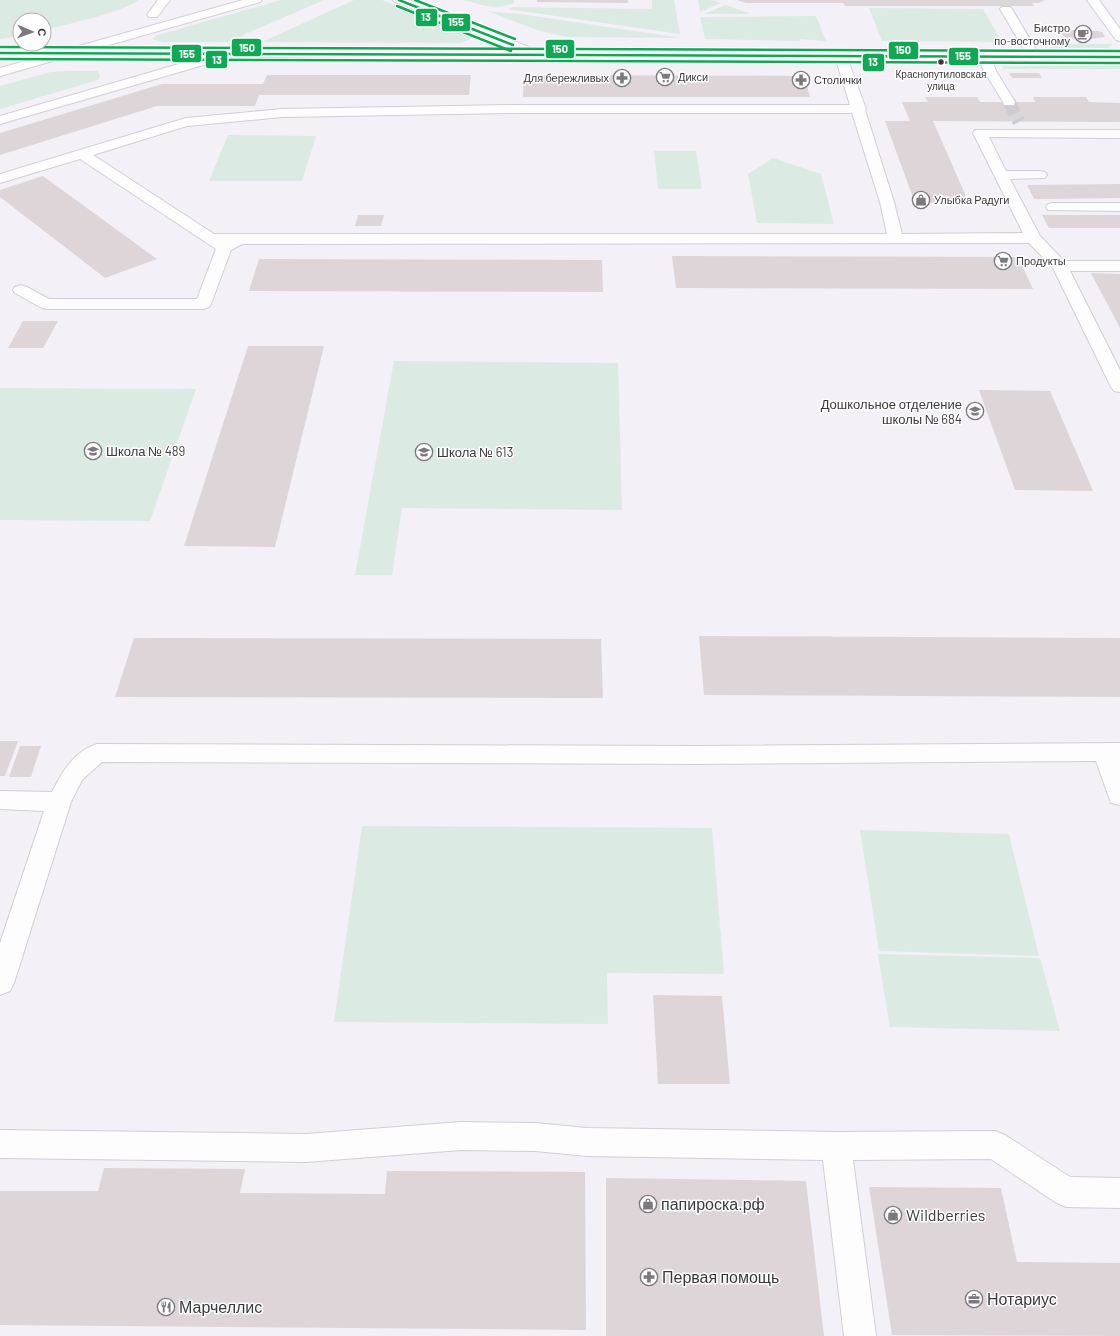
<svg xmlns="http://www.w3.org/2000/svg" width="1120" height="1336" font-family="Barlow,sans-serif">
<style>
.green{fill:#dceae4}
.building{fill:#ded5d8}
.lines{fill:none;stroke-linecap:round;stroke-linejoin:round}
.minor-tunnel{stroke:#cecbd3;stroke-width:13;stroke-dasharray:13 6;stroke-linecap:butt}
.minor-casing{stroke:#d1ced5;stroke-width:2}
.major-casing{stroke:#d1ced5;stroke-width:2}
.minor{fill:#fdfdfe;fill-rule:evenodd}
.major{fill:#fdfdfe;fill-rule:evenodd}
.bus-1-casing{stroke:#fff;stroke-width:4.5}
.bus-2-casing{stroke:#fff;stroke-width:4.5}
.bus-3-casing{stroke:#fff;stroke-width:4.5}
.bus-1{stroke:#10a855;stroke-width:2.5}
.bus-2{stroke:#10a855;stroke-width:2.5}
.bus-3{stroke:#10a855;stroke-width:2.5}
.bus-dot{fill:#3b393e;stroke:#fff;stroke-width:1.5}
.labels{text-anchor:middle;stroke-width:3;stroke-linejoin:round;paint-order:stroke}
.far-bus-label{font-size:10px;fill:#3b393e;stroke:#fff}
.far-poi-label{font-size:11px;fill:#3b393e;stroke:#fff;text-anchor:start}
.poi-label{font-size:13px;fill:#3b393e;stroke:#fff;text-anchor:start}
.near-poi-label{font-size:16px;fill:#3b393e;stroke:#fff;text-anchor:start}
.line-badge{stroke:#fff;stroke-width:1.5}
.badge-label{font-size:11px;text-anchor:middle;font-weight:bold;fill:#fff}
</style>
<rect width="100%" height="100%" fill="#f3f0f8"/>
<g class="green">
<path d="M0 0H138C125 12 64 25 44 30V20H20V36L0 39Z"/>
<path d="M281 0H324L243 35 237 42H163L152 39 158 35Z"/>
<path d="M354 0H382L469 35 471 39 461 43 262 42Z"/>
<path d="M464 0H514V3C496 11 482 5 464 0Z"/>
<path d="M652 0H674L680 34 508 9 513 7 652 9Z"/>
<path d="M698 0H711L721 3 700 12Z"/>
<path d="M726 5 751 14H704Z"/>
<path d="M869 8 983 9 1002 42 882 41Z"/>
<path d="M487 11 527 15 681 38 566 37 540 31Z"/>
<path d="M816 16 826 41 800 39 799 41 705 39 700 17Z"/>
<path d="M1064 44H1112L1110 47 1106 48H1049Z"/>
<rect x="1003" y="66" width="117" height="3"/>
<path d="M70 71H98L100 76 98 80 0 109V86L51 72Z"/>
<path d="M228 135 316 136 302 181H209Z"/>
<path d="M654 151H696L702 189H658Z"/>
<path d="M773 158 821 174 834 224 757 223 748 174Z"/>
<path d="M394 361 618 363 622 510 402 508 392 575H355Z"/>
<path d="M0 388 196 389 150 521 0 520Z"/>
<path d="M362 826 712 828 724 974 607 973 608 1024 334 1022Z"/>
<path d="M860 830 1009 834 1039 956 879 951Z"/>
<path d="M878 954 1040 958 1060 1031 890 1027Z"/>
</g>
<g class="building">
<path d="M537 0H628V3L537 2Z"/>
<path d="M737 0H1045L1039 3H1032L1034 6H845L843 3H746Z"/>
<path d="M1064 30 1097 31 1102 32 1105 37 1090 39 1068 38 1064 37 1061 32Z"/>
<path d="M1009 73H1039L1042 78H1012Z"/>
<path d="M267 75H471L469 95H259L255 106H157L0 155V133L162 84H263Z"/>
<path d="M524 75 804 76 810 97H523Z"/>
<path d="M925 97H977L980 102H1035L1033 97H1086L1089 102 1120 103V122L933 121 969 203H915L885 121H910L902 102H928Z"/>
<path d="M43 176 91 211 157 259 105 278 0 197V190Z"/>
<path d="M1120 184V198L1049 199H1034L1027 185Z"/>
<path d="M358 215H384L381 226H355Z"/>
<path d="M1042 215H1120V228H1049Z"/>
<path d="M672 256 1018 257 1033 289 676 288Z"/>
<path d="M259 259 602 260 603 292 249 291Z"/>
<path d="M1091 273 1120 274V328Z"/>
<path d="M23 321H58L43 348H8Z"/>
<path d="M248 346H324L275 547 184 546Z"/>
<path d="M979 390 1050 391 1093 491 1015 490Z"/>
<path d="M699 636 1120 638V697L704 695Z"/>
<path d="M134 638 601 639 603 698 115 697Z"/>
<path d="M0 741H18L5 776H0Z"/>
<path d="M20 746H41L31 777H9Z"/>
<path d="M653 995 722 996 730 1084H658Z"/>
<path d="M104 1168 245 1169 240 1193 385 1194 387 1171 585 1172 586 1330 0 1325V1191H98Z"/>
<path d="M606 1178 806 1181 824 1336H606Z"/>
<path d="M869 1187 1001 1188 1017 1262 1120 1263V1336L892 1335Z"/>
</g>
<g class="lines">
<path class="minor-tunnel" d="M1009 102 1019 122"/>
<defs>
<g id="minor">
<path d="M158 0H170L157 17H149L147 15Z"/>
<path d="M393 0H409L529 47 530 51 1026 53 1000 9 1002 7H1010L1012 9 1038 53H1120V61L992 60 996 71 1015 102 1014 105H1004L1003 102 984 71 979 60H848L866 109 865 110 894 202 902 234 1023 233 973 133 975 130H1120V138L989 137 1006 171H1040L1045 172 1047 175 1045 178 1010 179 1040 236 1064 261H1120V271H1070L1120 370V392L1114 391 1111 387 1053 268 1029 243 242 244 231 250 211 304 209 307 203 309H46L40 307 15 293 13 290 15 287 21 285 27 287 49 299H197L216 249 80 159 0 183V174L186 118 282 109 517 105H850L836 60 203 57 207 58 209 61 207 64 0 124V116L203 57H0V49L517 51 395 2ZM517 113H852L880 202 887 234H214L93 155 187 126 282 117Z"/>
<path d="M1087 0H1099L1120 29V41L1116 40Z"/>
<path d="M1053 203H1120V211L1048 210 1046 207 1048 204Z"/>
<path d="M1120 743V805L1111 803 1096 761 697 764 102 762 82 780 71 802 14 983 10 991 0 995V943L44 811 0 809V791L52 792C62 772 74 751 97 744L697 746Z"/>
<path d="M461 1122 535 1123 587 1128 836 1132 995 1131 1005 1135 1070 1177 1120 1178V1208L1066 1207 1055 1202 991 1159 853 1160 876 1336H844L823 1160 587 1156 535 1151 461 1150 306 1162 0 1158V1130L306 1134Z"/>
</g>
<path id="major" d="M243 0H262L260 2 0 76V68Z"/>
</defs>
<use href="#minor" class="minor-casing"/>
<use href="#major" class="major-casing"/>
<use href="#minor" class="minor"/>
<use href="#major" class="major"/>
<defs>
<g id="bus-1">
<path d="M399 0 513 45"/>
<path d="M0 53 1120 57"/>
</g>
<g id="bus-2">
<path d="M397 6 511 51"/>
<path d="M0 59 1120 63"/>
</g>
<g id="bus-3">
<path d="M415 0 515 39"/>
<path d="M0 47 1120 51"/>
</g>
</defs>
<use href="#bus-1" class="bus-1-casing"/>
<use href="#bus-2" class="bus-2-casing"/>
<use href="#bus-3" class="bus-3-casing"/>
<use href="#bus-1" class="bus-1"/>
<use href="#bus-2" class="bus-2"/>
<use href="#bus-3" class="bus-3"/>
</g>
<defs>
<symbol id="cafe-ring" viewBox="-11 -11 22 22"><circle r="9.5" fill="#fff" stroke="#7b797f" stroke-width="1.5"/><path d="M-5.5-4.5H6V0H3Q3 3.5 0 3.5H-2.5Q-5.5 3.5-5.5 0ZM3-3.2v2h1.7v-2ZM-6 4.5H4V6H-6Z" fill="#7b797f"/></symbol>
<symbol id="supermarket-ring" viewBox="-11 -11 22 22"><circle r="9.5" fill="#fff" stroke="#7b797f" stroke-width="1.5"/><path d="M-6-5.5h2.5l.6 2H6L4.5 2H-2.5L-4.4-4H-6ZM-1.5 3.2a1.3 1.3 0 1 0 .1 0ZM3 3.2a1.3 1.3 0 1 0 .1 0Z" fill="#7b797f"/></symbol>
<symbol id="pharmacy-ring" viewBox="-11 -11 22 22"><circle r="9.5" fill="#fff" stroke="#7b797f" stroke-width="1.5"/><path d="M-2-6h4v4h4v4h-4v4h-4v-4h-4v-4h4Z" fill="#7b797f"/></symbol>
<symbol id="shop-ring" viewBox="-11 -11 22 22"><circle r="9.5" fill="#fff" stroke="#7b797f" stroke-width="1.5"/><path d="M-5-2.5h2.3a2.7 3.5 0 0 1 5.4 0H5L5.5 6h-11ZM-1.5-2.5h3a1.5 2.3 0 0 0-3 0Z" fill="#7b797f"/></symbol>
<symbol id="school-ring" viewBox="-11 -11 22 22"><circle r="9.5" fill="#fff" stroke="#7b797f" stroke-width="1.5"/><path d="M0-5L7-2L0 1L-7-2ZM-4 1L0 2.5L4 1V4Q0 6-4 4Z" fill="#7b797f"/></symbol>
<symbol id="office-ring" viewBox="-11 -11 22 22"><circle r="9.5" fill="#fff" stroke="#7b797f" stroke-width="1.5"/><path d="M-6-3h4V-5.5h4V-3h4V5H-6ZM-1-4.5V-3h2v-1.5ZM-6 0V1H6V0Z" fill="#7b797f"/></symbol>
<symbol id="restaurant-ring" viewBox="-11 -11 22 22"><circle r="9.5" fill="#fff" stroke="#7b797f" stroke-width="1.5"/><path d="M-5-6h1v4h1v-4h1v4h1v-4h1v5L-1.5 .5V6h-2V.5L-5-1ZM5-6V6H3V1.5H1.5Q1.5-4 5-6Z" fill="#7b797f"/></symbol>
</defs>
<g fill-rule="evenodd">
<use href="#cafe-ring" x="1073" y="24" width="20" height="20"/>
<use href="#supermarket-ring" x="655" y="67" width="20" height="20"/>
<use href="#pharmacy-ring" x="612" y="68" width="20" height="20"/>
<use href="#pharmacy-ring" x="791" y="70" width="20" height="20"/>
<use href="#shop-ring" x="911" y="190" width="20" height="20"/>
<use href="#supermarket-ring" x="993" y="251" width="20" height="20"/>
<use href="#school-ring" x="965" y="401" width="20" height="20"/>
<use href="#school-ring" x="83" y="441" width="20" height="20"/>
<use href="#school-ring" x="414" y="442" width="20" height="20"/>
<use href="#shop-ring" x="638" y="1194" width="20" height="20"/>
<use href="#shop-ring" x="883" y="1205" width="20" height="20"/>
<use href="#pharmacy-ring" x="639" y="1267" width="20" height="20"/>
<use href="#office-ring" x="964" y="1289" width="20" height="20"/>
<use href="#restaurant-ring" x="156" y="1297" width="20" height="20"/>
</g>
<circle class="bus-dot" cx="941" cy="62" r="3.5"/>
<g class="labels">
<g class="far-bus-label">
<text x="941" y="78">Краснопутиловская<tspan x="941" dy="12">улица</tspan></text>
</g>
<g class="far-poi-label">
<text x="1070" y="32" text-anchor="end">Бистро<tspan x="1070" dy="13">по-восточному</tspan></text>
<text x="678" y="81">Дикси</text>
<text x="609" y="82" text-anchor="end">Для бережливых</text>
<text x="814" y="84">Столички</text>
<text x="934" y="204">Улыбка Радуги</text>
<text x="1016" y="265">Продукты</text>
</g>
<g class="poi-label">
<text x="962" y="409" text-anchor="end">Дошкольное отделение<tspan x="962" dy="15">школы № 684</tspan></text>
<text x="106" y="456">Школа № 489</text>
<text x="437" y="457">Школа № 613</text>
</g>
<g class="near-poi-label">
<text x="661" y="1210">папироска.рф</text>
<text x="906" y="1221">Wildberries</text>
<text x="662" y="1283">Первая помощь</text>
<text x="987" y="1305">Нотариус</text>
<text x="179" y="1313">Марчеллис</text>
</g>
</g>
<g class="line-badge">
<rect x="415" y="8" width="23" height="19" rx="4" fill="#10a855"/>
<rect x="441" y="13" width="30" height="19" rx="4" fill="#10a855"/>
<rect x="231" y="38" width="31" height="19" rx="4" fill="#10a855"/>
<rect x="545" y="39" width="30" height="20" rx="4" fill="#10a855"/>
<rect x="888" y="41" width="31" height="19" rx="4" fill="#10a855"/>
<rect x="171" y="44" width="31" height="19" rx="4" fill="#10a855"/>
<rect x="948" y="47" width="31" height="19" rx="4" fill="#10a855"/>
<rect x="205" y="50" width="23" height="19" rx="4" fill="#10a855"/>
<rect x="862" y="53" width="23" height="19" rx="4" fill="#10a855"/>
</g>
<g class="badge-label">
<text x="426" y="21">13</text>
<text x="456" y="26">155</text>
<text x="247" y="52">150</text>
<text x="560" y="53">150</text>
<text x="903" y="54">150</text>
<text x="187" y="58">155</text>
<text x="963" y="60">155</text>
<text x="217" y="64">13</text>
<text x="873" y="66">13</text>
</g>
<g transform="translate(32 32) rotate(92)"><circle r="19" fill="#ffffff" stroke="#b1b0b2"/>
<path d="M0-3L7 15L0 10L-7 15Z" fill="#7b797f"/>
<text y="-6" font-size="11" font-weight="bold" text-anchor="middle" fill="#3b393e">С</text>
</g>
</svg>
